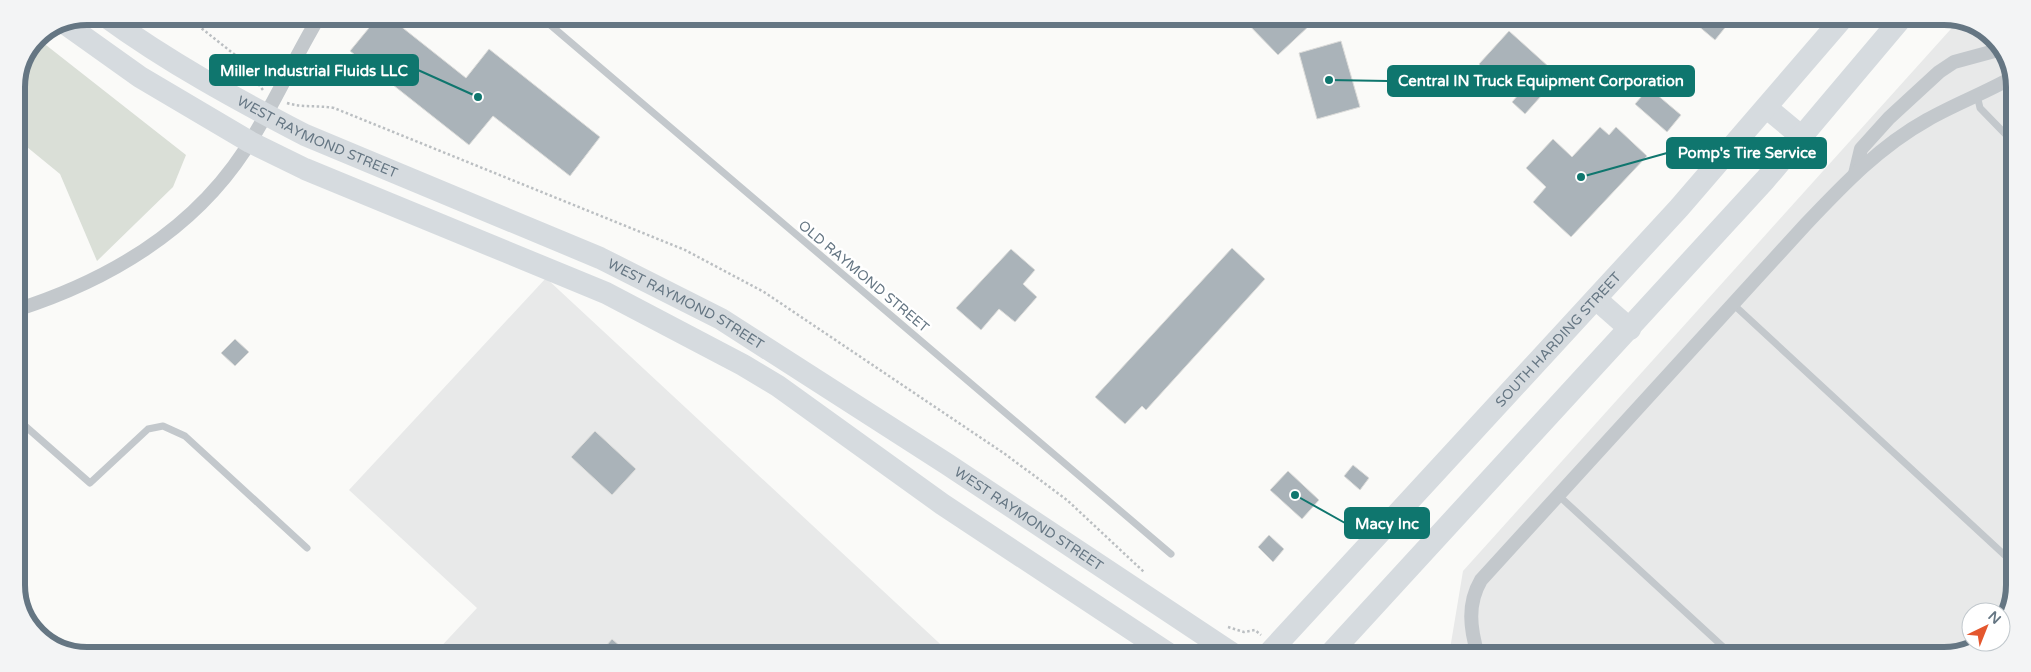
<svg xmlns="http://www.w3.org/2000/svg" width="2031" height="672" font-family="'Varela Round',sans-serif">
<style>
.built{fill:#e8e9e9}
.green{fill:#dadfd7}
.building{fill:#aab3b9;stroke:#dcdcda}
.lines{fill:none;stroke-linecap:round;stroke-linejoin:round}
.path{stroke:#bbbfc2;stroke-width:2.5;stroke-dasharray:2.5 2.5;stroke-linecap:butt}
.lane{stroke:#c3c8cc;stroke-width:7}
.street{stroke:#c3c8cc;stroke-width:14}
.primary{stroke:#d6dbdf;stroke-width:22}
.labels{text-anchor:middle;stroke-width:5;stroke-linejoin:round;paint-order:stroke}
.street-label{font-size:14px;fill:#657683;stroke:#fff}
.rim{fill:none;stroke:#657683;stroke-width:6}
.leader{fill:none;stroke:#0f766e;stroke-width:2}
.callout-dot{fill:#0f766e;stroke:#fff;stroke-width:2}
.callout{fill:#0f766e;stroke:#0f766e;stroke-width:2}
.callout-label{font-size:15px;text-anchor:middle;font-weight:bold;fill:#fff}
</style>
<rect width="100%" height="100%" fill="#fafaf8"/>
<g class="built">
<path d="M1959 20H1966L2000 44 2015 82 2011 607 2001 621V612H1971V642H1985L1944 656 1453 655 1450 649 1463 571Z"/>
<path d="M546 278 951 654 435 653 477 608 349 490Z"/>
</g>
<path class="green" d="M37 38 186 155 173 187 97 261 60 174 16 138V83Z"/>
<g class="building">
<path d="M378 17H389L466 78 489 49 600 137 570 176 493 116 469 145 350 51Z"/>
<path d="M1243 19H1304L1310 25 1278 55Z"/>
<path d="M1690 19H1732L1715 40Z"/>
<path d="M1509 31 1559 76 1525 114 1512 102 1519 94 1498 75 1495 79 1479 64Z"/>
<path d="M1341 41 1360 107 1317 119 1299 53Z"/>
<path d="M1649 88 1681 115 1667 132 1635 104Z"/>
<path d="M1600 127 1609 135 1616 127 1647 156 1571 237 1533 202 1546 187 1526 168 1553 139 1572 157Z"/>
<path d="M1232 248 1265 279 1146 410 1142 406 1125 424 1095 397Z"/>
<path d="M1011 249 1035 270 1023 284 1037 297 1015 322 999 309 981 330 956 308Z"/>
<path d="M235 339 249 352 235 366 221 353Z"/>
<path d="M595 431 636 469 612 495 571 457Z"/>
<path d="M1353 465 1369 478 1360 490 1344 476Z"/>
<path d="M1288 471 1319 500 1302 519 1270 490Z"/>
<path d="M1269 535 1284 549 1273 562 1258 547Z"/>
<path d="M612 639 628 653H600Z"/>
</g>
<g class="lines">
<g class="path">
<path d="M186 16 239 58 263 90"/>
<path d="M287 103C303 108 317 105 334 108L685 250 764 292 1005 454 1067 500 1144 572"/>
<path d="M1228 627 1244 632 1255 630 1261 635"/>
</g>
<g class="lane">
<path d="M541 17 1171 554"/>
<path d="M1977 95 1980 108 2014 143"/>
<path d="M1734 305 2011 561"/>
<path d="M16 418 90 483 148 429 163 426 185 436 307 548"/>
<path d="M1558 495 1732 655"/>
</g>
<g class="street">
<path d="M1855 174 1861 149 1889 118 1939 72 1954 62 2002 49"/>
<path d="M16 310C107 281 192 231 245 150 273 107 293 60 319 17"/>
<path d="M1478 655C1470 628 1467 604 1481 580L1806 224C1843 185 1880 146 1927 120 1955 104 1985 93 2013 77"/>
</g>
<g class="primary">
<path id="s1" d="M105 16C168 62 236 99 305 135L600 258 721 319 947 464 1233 654"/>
<path d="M67 25 140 77 250 142 305 169 606 293 743 365 778 386 942 504 1169 654"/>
<path d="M1767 108 1802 137"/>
<path d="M1596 299 1630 329"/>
<path id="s2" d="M1268 654 1679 208 1841 20"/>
<path d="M1329 655 1765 180 1900 20"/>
</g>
</g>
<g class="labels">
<g class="street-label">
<text dy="5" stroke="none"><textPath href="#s1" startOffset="245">WEST RAYMOND STREET</textPath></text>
<text transform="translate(864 276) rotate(40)" y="5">OLD RAYMOND STREET</text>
<text dy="5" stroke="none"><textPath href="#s1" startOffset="650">WEST RAYMOND STREET</textPath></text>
<text dy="5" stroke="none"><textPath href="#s2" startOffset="428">SOUTH HARDING STREET</textPath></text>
<text dy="5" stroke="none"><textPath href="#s1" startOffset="1055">WEST RAYMOND STREET</textPath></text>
</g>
</g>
<path d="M0 0H2031V672H0ZM87 25H1944A62 62 0 0 1 2006 87V585A62 62 0 0 1 1944 647H87A62 62 0 0 1 25 585V87A62 62 0 0 1 87 25Z" fill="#f3f4f5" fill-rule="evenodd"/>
<path class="rim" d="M87 25H1944A62 62 0 0 1 2006 87V585A62 62 0 0 1 1944 647H87A62 62 0 0 1 25 585V87A62 62 0 0 1 87 25Z"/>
<path class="leader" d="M478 97L418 70M1329 80L1388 81M1581 177L1667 153M1295 495L1345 523"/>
<g class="callout-dot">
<circle cx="478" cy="97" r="5"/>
<circle cx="1329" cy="80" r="5"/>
<circle cx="1581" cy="177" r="5"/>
<circle cx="1295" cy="495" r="5"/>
</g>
<g class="callout">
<rect x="210" y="55" width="208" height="30" rx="5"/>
<rect x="1388" y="66" width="306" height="30" rx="5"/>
<rect x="1667" y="138" width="159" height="30" rx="5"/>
<rect x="1345" y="508" width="84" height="30" rx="5"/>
</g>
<g class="callout-label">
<text x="314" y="76">Miller Industrial Fluids LLC</text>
<text x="1541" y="86">Central IN Truck Equipment Corporation</text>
<text x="1747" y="158">Pomp's Tire Service</text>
<text x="1387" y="529">Macy Inc</text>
</g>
<g transform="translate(1986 627) rotate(43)"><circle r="24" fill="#ffffff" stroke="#c1c8cd"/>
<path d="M0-4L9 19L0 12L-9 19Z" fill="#e4572e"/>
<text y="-8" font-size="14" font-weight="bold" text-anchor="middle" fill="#657683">N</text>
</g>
</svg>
